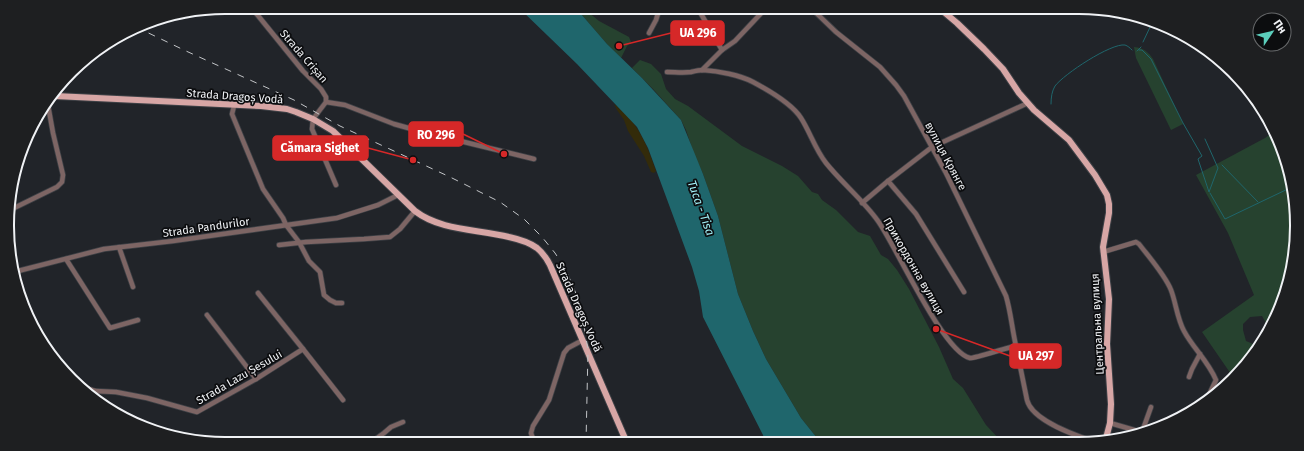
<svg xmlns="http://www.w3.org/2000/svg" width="1304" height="451" font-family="'Fira Sans',sans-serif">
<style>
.green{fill:#26422f}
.sand{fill:#332b0a}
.water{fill:#1f666c}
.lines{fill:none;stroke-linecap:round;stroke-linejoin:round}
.stream{stroke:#1f666c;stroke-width:1}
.minor-casing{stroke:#3e4146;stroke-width:6}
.major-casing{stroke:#3e4146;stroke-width:8}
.minor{stroke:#7d6564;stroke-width:4.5}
.major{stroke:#d7a6a5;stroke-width:6}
.rail{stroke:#c2c4c7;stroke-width:1;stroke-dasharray:7 7;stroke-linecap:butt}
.labels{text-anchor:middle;stroke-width:3.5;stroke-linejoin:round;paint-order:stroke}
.street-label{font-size:11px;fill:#f0f2f5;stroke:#0c0d0f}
.water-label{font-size:12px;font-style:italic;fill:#a3f3fa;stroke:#0c0d0f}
.rim{fill:none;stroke:#f0f2f5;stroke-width:2}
.leader{fill:none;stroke:#d62828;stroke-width:1.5}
.callout-dot{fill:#d62828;stroke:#0c0d0f;stroke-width:1.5}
.callout{fill:#d62828;stroke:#d62828;stroke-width:1.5}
.callout-label{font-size:12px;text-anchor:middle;font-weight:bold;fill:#fff}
</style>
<rect width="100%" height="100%" fill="#212429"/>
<g class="green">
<path d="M575 7H582L599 21 629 37 631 42 627 46 621 58 607 44Z"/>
<path d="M1134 47C1144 48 1148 52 1153 59L1183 124 1171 130 1136 58Z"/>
<path d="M640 60 651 64 661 74 666 89 675 99 688 106 742 146 782 166 798 176 812 192 818 194 822 200 836 210 858 232 870 236 881 255 888 259 897 270 909 289 939 347 953 379 963 388 986 425 1002 442 822 443 817 438 801 418 766 359 753 331 738 294 718 216 703 174 694 154 686 130 681 120 653 89 632 68Z"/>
<path d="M1273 132 1295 197 1290 282 1270 330 1262 316 1250 317 1243 324V330L1246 341 1258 346 1233 377 1202 332 1254 295 1228 233 1196 175 1265 138Z"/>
</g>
<path class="sand" d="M614 104C639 124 646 142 656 171L654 173 651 172 644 156 628 131 624 120 617 110Z"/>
<path class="water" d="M518 7H575L607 44 642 78 681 120 703 174 718 216 738 294 753 331 766 359 801 418 817 438 822 443H767L703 317 699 291 692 267 648 148 637 127 577 64Z"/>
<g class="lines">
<g class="stream">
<path d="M1143 42 1152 23"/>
<path d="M1139 50H1142L1151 59 1183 123 1202 156 1198 159 1209 192 1218 168 1205 139"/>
<path d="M1137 51 1141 47"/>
<path d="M1051 104C1051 97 1052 91 1055 86 1064 74 1111 43 1125 45 1128 46 1130 48 1132 50"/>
<path d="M1222 165 1258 202"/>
<path d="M1210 193 1225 219 1292 187"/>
</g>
<defs>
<g id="minor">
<path d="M251 7 303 71 321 89 326 97V102L313 119 312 129 336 185"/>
<path d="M697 7 722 50"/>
<path d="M810 7 836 32 880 67 896 85 904 96 946 173 1006 296C1011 313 1012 329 1016 346"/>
<path d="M649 33 656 20 660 7"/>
<path d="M702 70 722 50 735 41 767 7"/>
<path d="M667 72C675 72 683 73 691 72 695 71 699 70 703 70 718 71 740 75 753 82 768 90 792 104 801 118 810 132 815 149 826 163 842 183 863 200 878 221 896 246 943 352 970 358 974 359 1008 347 1016 346L1027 400C1032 421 1077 436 1095 442"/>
<path d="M326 102 345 105 394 124 419 131 534 159"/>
<path d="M234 106 232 114 263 189 283 218 286 225 299 242 309 261 320 272 324 295 330 300 336 303H342"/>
<path d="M888 181 916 214 964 292"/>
<path d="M862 203 888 181 932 147 1028 103"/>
<path d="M10 210 57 187 62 182 63 175 53 133 48 105"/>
<path d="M279 245 306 242 364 239 390 237 400 229 415 211"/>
<path d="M119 247 133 287"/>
<path d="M1103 252 1136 242 1139 244C1149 257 1165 275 1171 290 1176 303 1177 318 1184 331 1193 348 1208 361 1216 380L1206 401"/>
<path d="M66 259 110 328 138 320"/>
<path d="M14 272 104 249 173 241 337 218 378 205 398 195"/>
<path d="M258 293 303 349"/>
<path d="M207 315 256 379"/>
<path d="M1189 377 1192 369 1200 354"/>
<path d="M83 387 95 391"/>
<path d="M98 401 95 391 116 392 147 398 197 412 256 379 303 349 343 400"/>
<path d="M1110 423 1141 432"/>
<path d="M1142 432 1151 407"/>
<path d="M294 441 297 444"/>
<path d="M537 443 533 439 531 433 533 426 549 400 564 353 568 348 583 340"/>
<path d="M369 444 384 433 391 427 403 422"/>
</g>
<g id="major">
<path d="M938 7 957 23 984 49 1003 69 1019 93 1034 110 1069 140 1095 175 1107 195 1109 204V213L1103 247 1109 299 1107 344 1111 404 1110 423 1105 442"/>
<path d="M55 96 261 106 287 109 296 112 313 119 333 131 415 211C441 231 478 229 509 237 518 239 529 242 537 248 543 253 547 259 550 265L627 443"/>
</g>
</defs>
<use href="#minor" class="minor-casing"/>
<use href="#major" class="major-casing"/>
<use href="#minor" class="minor"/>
<use href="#major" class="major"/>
<path class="rail" d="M136 27 186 51 294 100 340 126 450 177 500 202 524 219 542 237 555 253 566 270 577 296 582 314 588 350 586 443"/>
</g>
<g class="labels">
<g class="street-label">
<text transform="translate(304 56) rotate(49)" y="4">Strada Crișan</text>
<text transform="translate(235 96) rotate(4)" y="4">Strada Dragoș Vodă</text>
<text transform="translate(946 156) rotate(62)" y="4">вулиця Крянге</text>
<text transform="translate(206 227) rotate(-8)" y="4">Strada Pandurilor</text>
<text transform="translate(914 266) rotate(60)" y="4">Прикордонна вулиця</text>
<text transform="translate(579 307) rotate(66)" y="4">Strada Dragoș Vodă</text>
<text transform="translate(1097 324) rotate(-93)" y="4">Центральна вулиця</text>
<text transform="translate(239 377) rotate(-30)" y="4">Strada Lazu Șesului</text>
</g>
<g class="water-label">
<text transform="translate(701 208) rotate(70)" y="4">Тиса - Tisa</text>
</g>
</g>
<path d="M0 0H1304V451H0ZM225 14H1079A211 211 0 0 1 1290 225V226A211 211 0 0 1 1079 437H225A211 211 0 0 1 14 226V225A211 211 0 0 1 225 14Z" fill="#1e1f21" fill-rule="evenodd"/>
<path class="rim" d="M225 14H1079A211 211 0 0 1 1290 225V226A211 211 0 0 1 1079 437H225A211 211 0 0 1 14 226V225A211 211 0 0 1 225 14Z"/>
<path class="leader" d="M619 46L671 33M504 154L463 134M413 160L368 148M936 329L1010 356"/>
<g class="callout-dot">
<circle cx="619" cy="46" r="4"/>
<circle cx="504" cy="154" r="4"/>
<circle cx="413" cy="160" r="4"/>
<circle cx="936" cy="329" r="4"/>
</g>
<g class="callout">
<rect x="671" y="21" width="53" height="24" rx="4"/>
<rect x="409" y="122" width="54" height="24" rx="4"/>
<rect x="273" y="136" width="95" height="24" rx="4"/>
<rect x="1010" y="344" width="51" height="24" rx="4"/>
</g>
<g class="callout-label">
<text x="698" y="37">UA 296</text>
<text x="436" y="139">RO 296</text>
<text x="320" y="152">Cămara Sighet</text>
<text x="1036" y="360">UA 297</text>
</g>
<g transform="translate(1272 32) rotate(55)"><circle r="19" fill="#0c0d0f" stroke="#67696b"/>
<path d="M0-3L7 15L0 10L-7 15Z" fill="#5bcebc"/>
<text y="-6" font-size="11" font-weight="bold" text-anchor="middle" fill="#f0f2f5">Пн</text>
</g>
</svg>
